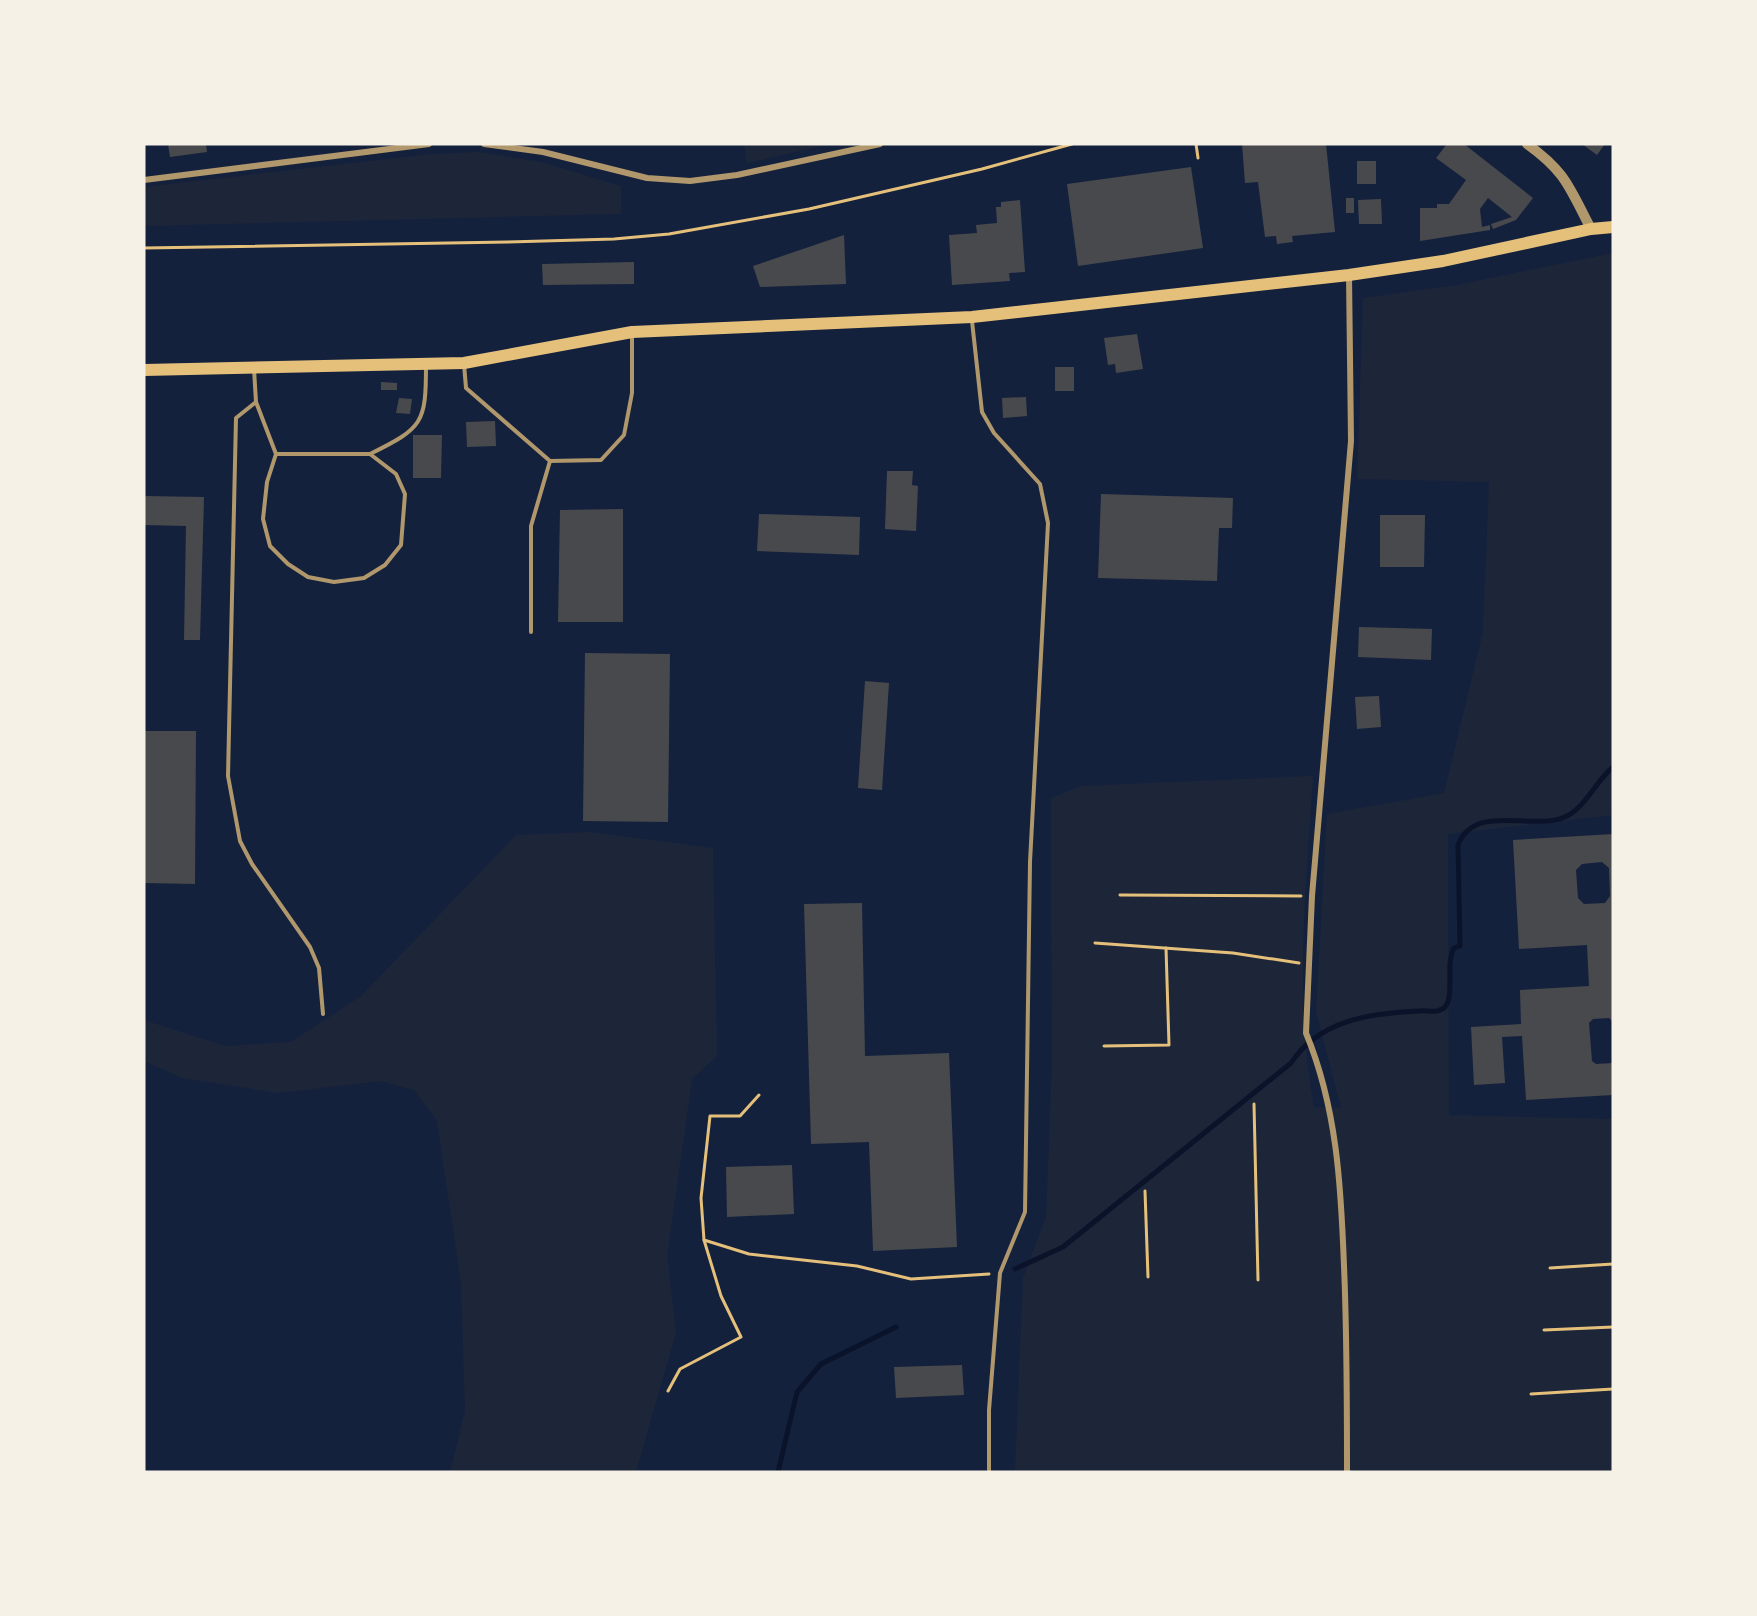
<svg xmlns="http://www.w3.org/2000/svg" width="1757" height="1616" font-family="'Work Sans',sans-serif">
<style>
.green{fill:#1d2539}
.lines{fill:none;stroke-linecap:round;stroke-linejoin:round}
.stream{stroke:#0b132b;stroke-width:5}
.building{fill:#48494c;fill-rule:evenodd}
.path{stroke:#e5c07b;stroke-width:3}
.service{stroke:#b1986c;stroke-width:4}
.minor{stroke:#b1986c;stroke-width:6}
.tertiary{stroke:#b1986c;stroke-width:10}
.secondary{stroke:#e5c07b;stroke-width:12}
</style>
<rect width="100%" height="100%" fill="#14213d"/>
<g class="green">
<path d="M744 144H831L747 163Z"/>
<path d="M478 152 541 162 621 186V214L144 226V187L431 154Z"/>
<path d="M1613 253V815L1448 834 1449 1115 1613 1119V1472H1015L1023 1278 1046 1217 1052 1065 1051 798 1081 786 1313 776C1306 887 1294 998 1314 1107L1341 1108 1316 1011 1327 814 1444 793 1483 632 1489 482 1357 479 1363 298 1457 285Z"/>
<path d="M590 832 713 848 717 1056 692 1079 667 1255 676 1333 636 1472H450L465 1411 461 1283 437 1121 414 1090 381 1081 279 1093 182 1078 144 1061V1020L225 1046 291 1042 361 996 516 835Z"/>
</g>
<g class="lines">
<g class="stream">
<path d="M1015 1269 1063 1247 1291 1063C1319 1020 1371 1013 1419 1011 1428 1010 1438 1014 1445 1007 1455 996 1445 964 1454 948L1460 946 1458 845C1476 799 1541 836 1572 813 1589 801 1597 780 1613 767"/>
<path d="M778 1472 797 1392 821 1364 896 1327"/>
</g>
</g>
<g class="building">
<path d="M168 144H206L207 152 170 157Z"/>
<path d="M1242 144H1326L1335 232 1292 236 1293 242 1277 244 1276 236 1265 237 1258 182 1245 183Z"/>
<path d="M1447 144H1464L1533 198 1516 220 1493 229 1491 224 1512 217 1488 198 1480 209 1482 227 1490 225V230L1420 241V208H1437V204H1449L1466 180 1436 158Z"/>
<path d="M1582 144H1605L1597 155Z"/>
<rect x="1357" y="161" width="19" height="23"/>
<path d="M1191 167 1203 248 1078 266 1067 184Z"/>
<rect x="1346" y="198" width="8" height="15"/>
<path d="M1381 199 1382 224H1359L1358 200Z"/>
<path d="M1020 200 1025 272 1009 273 1010 281 952 285 949 235 977 233 976 225 997 223 996 207H1001V202Z"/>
<path d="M844 235 846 284 760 287 753 266Z"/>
<path d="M634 262V284L543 285 542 264Z"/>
<path d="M1137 334 1143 369 1116 373 1115 364 1108 365 1104 338Z"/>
<rect x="1055" y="367" width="19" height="24"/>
<path d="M381 382 397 383V390H381Z"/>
<path d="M1026 397 1027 416 1003 418 1002 398Z"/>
<path d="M399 398 412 399 410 414 396 413Z"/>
<path d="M495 421 496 446 467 447 466 422Z"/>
<path d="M413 435H442L441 478H413Z"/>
<path d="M887 471H913L912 485 918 486 916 531 885 529Z"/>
<path d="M1101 494 1233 498 1232 528H1219L1217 581 1098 578Z"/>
<path d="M144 496 204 497 200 640H184L186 526 144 525Z"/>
<path d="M623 509V622H558L560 510Z"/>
<path d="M759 514 860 517 859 555 757 551Z"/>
<path d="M1380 515H1425L1424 567H1380Z"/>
<path d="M1359 627 1432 629 1431 660 1358 657Z"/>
<path d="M585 653 670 654 668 822 583 821Z"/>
<path d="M865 681 889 683 882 790 858 788Z"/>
<path d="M1379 696 1381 727 1357 729 1355 697Z"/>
<path d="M144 731H196L195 884 144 883Z"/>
<path d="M1613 834V1022L1609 1018 1593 1019 1589 1023 1592 1061 1596 1064 1613 1063V1095L1526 1100 1522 1036 1502 1037 1505 1083 1474 1085 1471 1027 1521 1024 1520 990 1589 986 1587 945 1519 949 1513 840ZM1602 862 1609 868 1610 896 1605 903 1584 904 1578 898 1576 870 1582 864Z"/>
<path d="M862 903 865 1056 949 1053 957 1247 873 1251 869 1142 811 1144 804 904Z"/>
<path d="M792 1165 794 1214 727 1217 726 1167Z"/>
<path d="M962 1365 964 1395 896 1398 894 1367Z"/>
</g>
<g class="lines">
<g class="path">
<path d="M1196 144 1198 158"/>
<path d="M144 248 508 242 614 239 669 234 809 209 982 169 1072 144"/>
<path d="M1120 895 1301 896"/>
<path d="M1095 943 1233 953 1299 963"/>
<path d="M1104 1046 1169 1045 1166 948"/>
<path d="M759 1095 740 1116H710L701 1198 704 1240 749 1254 857 1266 911 1279 989 1274"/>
<path d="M1254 1104 1258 1280"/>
<path d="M1145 1191 1148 1277"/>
<path d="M1550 1268 1613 1264"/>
<path d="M1544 1330 1613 1327"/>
<path d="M668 1391 680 1369 741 1337 721 1296 704 1240"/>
<path d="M1531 1394 1613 1389"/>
</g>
<g class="service">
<path d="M972 321 982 412 994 433 1040 484 1048 523 1030 862 1025 1212 1000 1273 989 1410V1472"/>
<path d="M464 364 466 388 550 461 601 460 624 435 632 393V333"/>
<path d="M254 369 256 402 276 454 267 482 263 519 270 546 288 564 308 577 334 582 364 578 385 565 401 545 405 494 396 474 370 454H276"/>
<path d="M256 402 236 418 228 776 240 841 252 864 310 947 319 968 323 1014"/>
<path d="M370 454C423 428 426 423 426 365"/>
<path d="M531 632V526L550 461"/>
</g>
<g class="minor">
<path d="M484 144 543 152 647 178 690 181 737 175 880 144"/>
<path d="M144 180 429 144"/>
<path d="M1347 1472C1347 1403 1347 1335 1344 1266 1341 1186 1337 1108 1306 1033L1312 896 1351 441 1349 275"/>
</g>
<path class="tertiary" d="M1527 144C1566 172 1569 187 1591 229"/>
<path class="secondary" d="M144 370 464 363 632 332 972 317 1349 275 1443 261 1591 229 1613 227"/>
</g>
<rect width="1757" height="1616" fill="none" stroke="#f6f1e7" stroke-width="291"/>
</svg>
